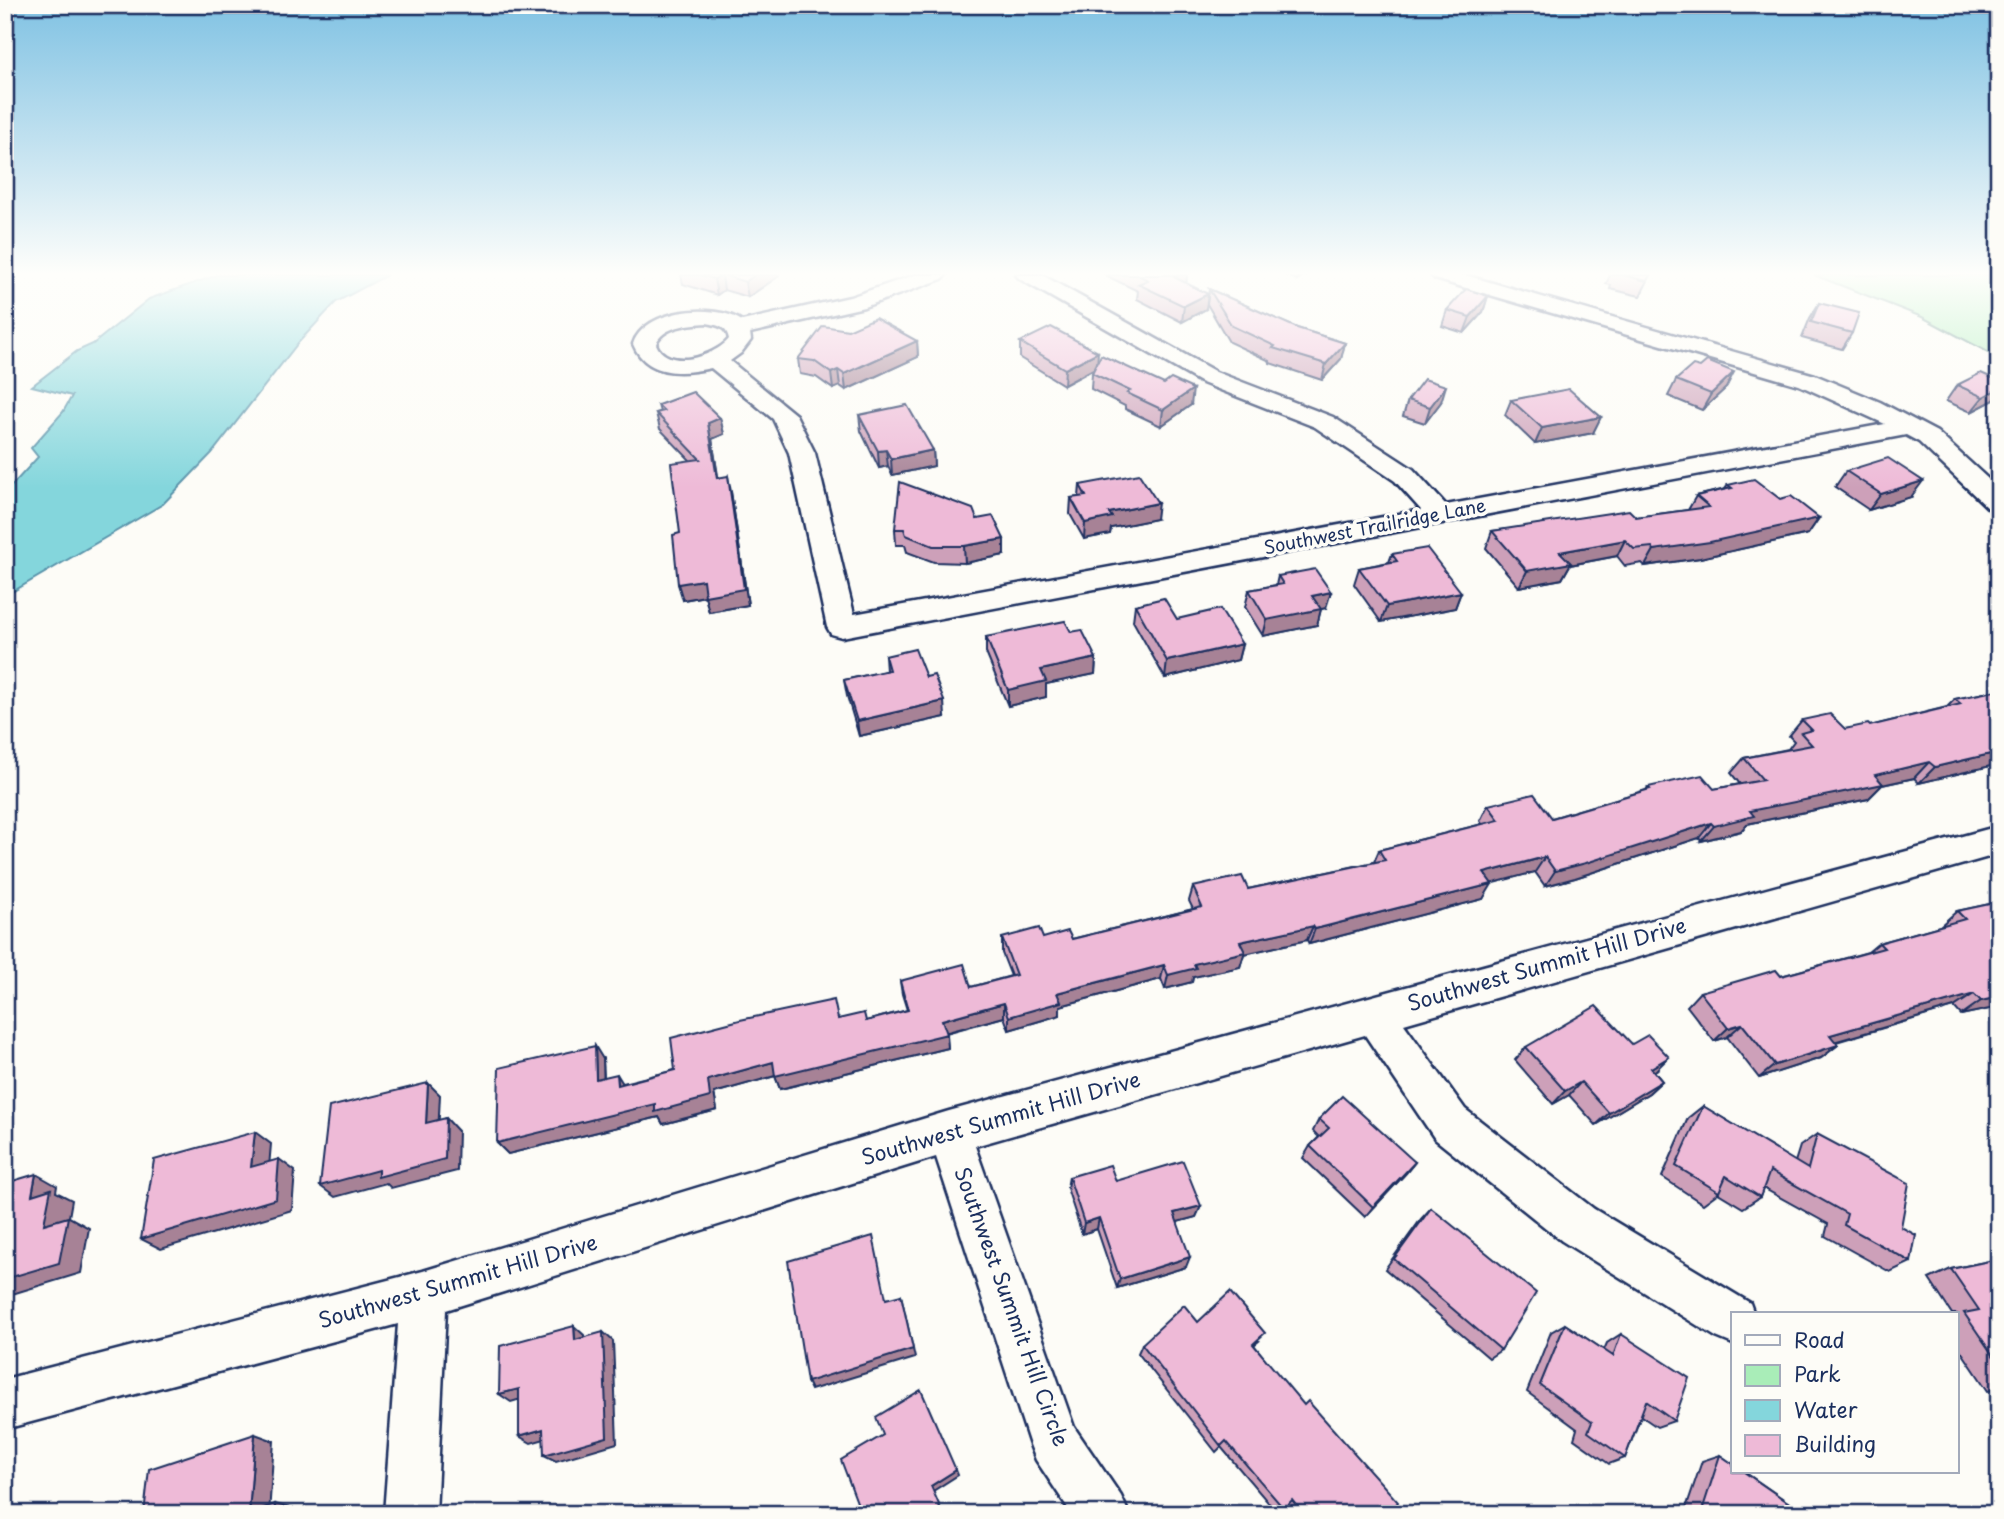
<svg xmlns="http://www.w3.org/2000/svg" width="2004" height="1519" font-family="'Playpen Sans',sans-serif">
<style>
.green{fill:#a9edb8;stroke:#628e8b;stroke-width:2}
.water{fill:#84d6dc;stroke:#5a93aa;stroke-width:2}
.lines{fill:none;stroke-linecap:round;stroke-linejoin:round}
.minor-casing{stroke:#1b2f5e;stroke-width:5}
.minor{fill:#fdfcf7;fill-rule:evenodd}
.wall{fill:#cda0b9;stroke:#1b2f5e;stroke-width:2}
.shaded-wall{fill:#a78296;stroke:#1b2f5e;stroke-width:2}
.building{fill:#eebad7;stroke:#1b2f5e;stroke-width:2}
.labels{text-anchor:middle;stroke-width:7;stroke-linejoin:round;paint-order:stroke}
.street-label{font-size:18px;fill:#1b2f5e;stroke:#fdfcf7}
.near-street-label{font-size:21px;fill:#1b2f5e;stroke:#fdfcf7}
</style>
<rect width="100%" height="100%" fill="#fdfcf7"/>
<filter id="ink" filterUnits="userSpaceOnUse"><feTurbulence type="fractalNoise" baseFrequency=".0143" numOctaves="2"/><feDisplacementMap in="SourceGraphic" scale="14" xChannelSelector="R" yChannelSelector="G"/><feConvolveMatrix kernelMatrix="1 2 1 2 8 2 1 2 1" color-interpolation-filters="sRGB"/></filter>
<g filter="url(#ink)">
<path class="green" d="M1814 275H1999V358L1922 317Z"/>
<path class="water" d="M217 275H387L336 302 298 343 212 453 163 504 5 596V493L38 457 31 448 63 412 72 396 32 386 77 351 93 344 149 299Z"/>
<g class="lines">
<defs>
<g id="minor">
<path d="M915 275H946L942 279 864 307 750 333 751 340 741 353 730 361 796 415 815 453 854 614 1421 510 1395 481 1315 427 1200 382 1020 279 1016 275H1042L1216 372 1333 417 1413 469 1446 505 1885 424 1799 385 1435 279 1431 275H1465L1815 375 1880 402 1937 432 1999 489V512L1990 510 1919 442 1906 435 842 637 831 634 827 627 789 453 773 419 711 368C681 375 646 376 633 344 644 309 715 302 742 321L850 297ZM707 323C718 325 727 327 729 339 714 357 667 371 656 344 662 326 691 324 707 323Z"/>
<path d="M1999 826V854L1404 1024 1465 1109 1594 1209 1750 1303 1754 1314H1733V1344L1716 1337 1562 1241 1435 1139 1365 1035 975 1146 1074 1427 1121 1496 1129 1514H1072L1036 1460 1029 1442 936 1157 446 1310 436 1514H384L398 1324 5 1429V1379L423 1271 949 1111Z"/>
</g>
</defs>
<use href="#minor" class="minor-casing"/>
<use href="#minor" class="minor"/>
</g>
<g class="wall">
<path d="M681 275H779V276L748 297 724 290 717 295 683 284Z"/>
<path d="M1105 275H1187L1186 283 1206 309 1182 322 1137 299 1138 291Z"/>
<path d="M1285 275H1305L1297 280Z"/>
<path d="M1610 275H1651L1640 296 1610 289 1611 285 1606 284Z"/>
<path d="M1209 289 1297 328 1345 343 1341 359 1322 380 1270 363V361L1229 342 1207 304Z"/>
<path d="M1488 296 1483 312 1464 333 1442 326 1447 310Z"/>
<path d="M1819 303 1852 333 1842 349 1802 338 1810 318Z"/>
<path d="M917 341 918 357 846 390 840 386 833 389 816 377 800 374 798 359Z"/>
<path d="M1020 342 1097 363 1191 405 1161 426 1125 409V406L1091 389 1092 373 1094 369 1064 385 1020 358Z"/>
<path d="M1676 380 1726 388 1702 410 1668 396Z"/>
<path d="M1957 385 1994 400 1971 412 1946 401Z"/>
<path d="M1408 400 1441 402 1425 423 1403 416Z"/>
<path d="M1511 400 1593 433 1535 444 1505 415Z"/>
<path d="M658 405 720 418 724 434 712 439 718 478 731 492 748 605 709 612 705 596 683 600 680 533 690 460 660 429 656 413 660 412Z"/>
<path d="M859 415 933 450 934 466 892 475 888 466 879 468 861 431Z"/>
<path d="M1846 471 1911 497 1869 510 1835 487Z"/>
<path d="M1080 485 1156 519 1111 528 1110 534 1084 539 1070 514 1071 498 1079 497Z"/>
<path d="M1728 485 1780 499 1819 518 1808 534 1700 558 1645 566 1642 563 1625 566 1617 556 1570 565 1562 579 1519 587 1486 548 1492 531 1636 517 1688 510 1696 496 1725 489Z"/>
<path d="M977 519 1004 555 965 563 934 562 907 552 905 545H896L895 529Z"/>
<path d="M1392 554 1461 592 1455 608 1381 622 1354 584 1359 568 1389 562Z"/>
<path d="M1278 576 1326 608 1321 609 1317 625 1263 636 1245 607 1249 590 1276 585Z"/>
<path d="M1135 605 1177 619 1242 644 1238 660 1165 678 1133 621Z"/>
<path d="M1071 632 1096 658 1095 674 1046 684V697L1008 706 986 653V637Z"/>
<path d="M885 656 926 677 945 717 859 736 847 696 844 680 886 671Z"/>
<path d="M1999 690V764L1919 783 1914 778 1882 785 1868 799 1747 824 1741 831 1701 841 1699 838 1575 878 1545 886 1535 872 1491 883 1483 899 1309 944 1307 940 1244 954 1240 967 1193 977 1192 982 1165 989 1161 979 1060 1006V1015L1009 1030 1004 1017 946 1033 948 1048 780 1089 775 1076 714 1093 717 1110 663 1124 659 1117 508 1154 497 1143 603 1059 604 1077 623 1083 675 1070 838 1019 866 1021 907 1010 902 994 900 981 971 987 1011 976 1002 953V938H1043L1072 939 1193 909 1189 901 1193 887 1248 889 1374 862 1379 850 1482 824 1480 821 1488 805 1552 818 1646 790 1648 787 1714 789 1740 784 1731 773 1744 758 1788 749 1794 741 1789 736 1802 720 1845 729 1870 726 1947 707 1955 699Z"/>
<path d="M1999 902V1007L1961 1015 1954 1007 1836 1042 1838 1045 1821 1058 1759 1078 1727 1037 1714 1041 1687 1006 1700 992 1781 976 1868 952 1879 943 1940 926 1957 911Z"/>
<path d="M1526 1047 1656 1070 1654 1071 1662 1081 1649 1093 1596 1125 1569 1095 1553 1104 1515 1060Z"/>
<path d="M1703 1106 1795 1162 1800 1146 1817 1134 1901 1227 1911 1262 1890 1272 1825 1236 1828 1224 1763 1188 1760 1197 1743 1208 1718 1193 1703 1204 1662 1177 1688 1118Z"/>
<path d="M1319 1119 1415 1162 1406 1173 1365 1217 1303 1158 1310 1146 1319 1137 1313 1131Z"/>
<path d="M1069 1177 1116 1181 1201 1206 1196 1217 1177 1222 1186 1267 1117 1288 1097 1229 1082 1234 1067 1188Z"/>
<path d="M1431 1208 1501 1350 1489 1358 1385 1269 1421 1219Z"/>
<path d="M1999 1259V1389L1988 1391 1957 1345V1314H1952L1929 1279 1951 1269Z"/>
<path d="M1198 1322 1259 1341 1254 1345 1389 1514H1292L1286 1507 1277 1513 1221 1447 1216 1452 1138 1353 1142 1344Z"/>
<path d="M1565 1324 1604 1350 1607 1343 1621 1334 1674 1421 1657 1427 1641 1416 1625 1458 1609 1464 1574 1439 1577 1429 1527 1392 1551 1332Z"/>
<path d="M1720 1455 1805 1514H1684L1702 1461Z"/>
<path d="M1999 1481V1514H1991L1994 1482Z"/>
</g>
<g class="shaded-wall">
<path d="M722 275 724 290 717 295 714 279Z"/>
<path d="M755 275H779V276L748 297 745 282Z"/>
<path d="M1179 275H1187L1186 286 1174 277Z"/>
<path d="M1298 275H1305L1297 280Z"/>
<path d="M1208 294 1206 309 1182 322 1184 306Z"/>
<path d="M1488 296 1483 312 1464 333 1470 317Z"/>
<path d="M917 341 918 357 846 390 844 374Z"/>
<path d="M1345 343 1341 359 1322 380 1326 364Z"/>
<path d="M1098 352 1097 367 1064 385 1065 369Z"/>
<path d="M838 370 840 386 833 389 831 373Z"/>
<path d="M1734 372 1726 388 1702 410 1711 394Z"/>
<path d="M1446 386 1441 402 1425 423 1430 407Z"/>
<path d="M1999 388V394L1994 400 1971 412 1983 397Z"/>
<path d="M1193 389 1191 405 1161 426 1163 410Z"/>
<path d="M1601 417 1593 433 1535 444 1542 428Z"/>
<path d="M720 418 724 434 712 439 721 494 717 478 708 423Z"/>
<path d="M886 450 888 466 879 468 878 451Z"/>
<path d="M933 450 934 466 892 475 891 459Z"/>
<path d="M728 476 731 492 748 605 709 612 705 596 683 600 678 584Z"/>
<path d="M1923 481 1911 497 1869 510 1881 494Z"/>
<path d="M1158 503 1156 519 1111 528 1110 534 1084 539 1085 523 1109 513Z"/>
<path d="M1819 518 1808 534 1700 558 1645 566 1654 550Z"/>
<path d="M1004 539V555L965 563 964 546Z"/>
<path d="M1625 540 1617 556 1570 565 1562 579 1519 587 1527 571 1560 552Z"/>
<path d="M1331 592 1326 608 1321 609 1317 625 1263 636 1267 620 1312 596Z"/>
<path d="M1461 592 1455 608 1381 622 1387 606Z"/>
<path d="M1242 644 1238 660 1165 678 1167 661Z"/>
<path d="M1096 658 1095 674 1046 684V697L1008 706V690L1041 670Z"/>
<path d="M944 701 945 717 859 736 857 721Z"/>
<path d="M1999 752V764L1919 783 1935 767Z"/>
<path d="M1929 762 1914 778 1882 785 1868 799 1747 824 1741 831 1701 841 1714 826 1750 811 1875 775Z"/>
<path d="M1711 823 1699 838 1575 878 1545 886 1555 871Z"/>
<path d="M1545 857 1535 872 1475 888 1484 873Z"/>
<path d="M1492 884 1483 899 1309 944 1315 929Z"/>
<path d="M1313 926 1307 940 1244 954 1240 967 1193 977 1192 982 1165 989 1168 975 1240 942Z"/>
<path d="M1164 965 1161 979 1060 1006V1015L1009 1030V1017L1057 993Z"/>
<path d="M1974 994 1954 1007 1813 1048 1830 1035Z"/>
<path d="M1999 997V1007L1961 1015 1981 1001Z"/>
<path d="M1004 1003V1017L944 1033 942 1020Z"/>
<path d="M1742 1024 1727 1037 1714 1041 1728 1028Z"/>
<path d="M947 1034 948 1048 780 1089 775 1076 714 1093 717 1110 663 1124 659 1117 508 1154 497 1143 708 1080 773 1062Z"/>
<path d="M1838 1045 1821 1058 1759 1078 1775 1065Z"/>
<path d="M595 1046 603 1059 604 1092 596 1079Z"/>
<path d="M1669 1057 1656 1070 1638 1081 1651 1068Z"/>
<path d="M617 1074 625 1087 618 1085Z"/>
<path d="M1662 1081 1649 1093 1596 1125 1609 1113Z"/>
<path d="M1581 1082 1569 1095 1553 1104 1565 1091Z"/>
<path d="M428 1083 440 1095 438 1135 426 1123Z"/>
<path d="M446 1118 458 1131 457 1171 391 1188 386 1183 335 1197 320 1186Z"/>
<path d="M255 1132 271 1144 268 1179 251 1167Z"/>
<path d="M279 1159 295 1171 292 1210 161 1249 141 1239Z"/>
<path d="M1415 1162 1406 1173 1365 1217 1373 1207Z"/>
<path d="M36 1174 57 1186 56 1192 72 1200 69 1217 89 1228 81 1273 9 1295 5 1294V1279L44 1224 32 1195Z"/>
<path d="M1201 1206 1196 1217 1170 1224 1174 1213Z"/>
<path d="M1099 1218 1097 1229 1082 1234 1084 1223Z"/>
<path d="M1190 1257 1186 1267 1117 1288 1120 1279Z"/>
<path d="M901 1295 915 1358 811 1390 807 1382Z"/>
<path d="M574 1326 584 1335 585 1348 575 1340Z"/>
<path d="M603 1332 613 1341 617 1443 556 1461 544 1455Z"/>
<path d="M519 1389 531 1396 511 1402 499 1394Z"/>
<path d="M543 1429 555 1436 531 1443 519 1436Z"/>
<path d="M255 1434 274 1441 269 1514 249 1513Z"/>
<path d="M956 1470 958 1475 933 1491 931 1486Z"/>
<path d="M275 1504 294 1509 293 1514H274Z"/>
<path d="M5 1508 29 1512V1514H5Z"/>
</g>
<g class="building">
<path d="M700 275H721L714 279Z"/>
<path d="M723 275H755L745 282Z"/>
<path d="M1138 275H1179L1174 277 1208 294 1184 306 1138 284 1148 280Z"/>
<path d="M1623 275H1650L1647 281Z"/>
<path d="M1209 289 1297 328 1345 343 1326 364 1273 348 1275 346 1232 326Z"/>
<path d="M1466 289 1488 296 1470 317 1447 310Z"/>
<path d="M1819 303 1859 313 1852 333 1811 322Z"/>
<path d="M875 318 917 341 844 374 838 370 831 373 814 361 798 359 823 326 848 330Z"/>
<path d="M1051 327 1098 352 1065 369 1020 342Z"/>
<path d="M1101 355 1164 384 1171 379 1193 389 1163 410 1127 393 1130 391 1092 373Z"/>
<path d="M1707 361 1734 372 1711 394 1676 380 1693 365 1700 367Z"/>
<path d="M1981 373 1999 381V388L1983 397 1957 385Z"/>
<path d="M1424 379 1446 386 1430 407 1408 400Z"/>
<path d="M1569 389 1601 417 1542 428 1511 400Z"/>
<path d="M693 392 720 418 708 423 717 478 728 476 744 589 705 596 703 580 678 584 673 535 680 533 671 463 700 459 656 413 664 411 658 405Z"/>
<path d="M907 405 933 450 891 459 886 450 878 451 859 415Z"/>
<path d="M1888 458 1923 481 1881 494 1846 471Z"/>
<path d="M1139 474 1158 503 1109 513 1112 517 1085 523 1071 498 1086 496 1080 485Z"/>
<path d="M1754 479 1780 499 1791 496 1819 518 1710 542 1654 550 1652 547 1634 549 1625 540 1560 552 1571 563 1527 571 1492 531 1629 510 1636 517 1709 507 1696 496 1732 488 1728 485Z"/>
<path d="M900 482 973 509 977 519 993 516 1004 539 964 546H933L906 535 904 529H895Z"/>
<path d="M1427 548 1461 592 1387 606 1359 568 1397 561 1392 554Z"/>
<path d="M1315 569 1331 592 1312 596 1321 609 1267 620 1249 590 1283 584 1278 576Z"/>
<path d="M1164 598 1177 619 1220 609 1242 644 1167 661 1135 605Z"/>
<path d="M1065 621 1071 632 1082 630 1096 658 1041 670 1046 681 1008 690 986 637Z"/>
<path d="M915 649 926 677 934 675 944 701 857 721 844 680 889 670 885 656Z"/>
<path d="M1999 690V752L1935 767 1929 762 1875 775 1883 784 1750 811 1754 816 1714 826 1711 823 1586 863 1555 871 1545 857 1484 873 1492 884 1315 929 1313 926 1240 942 1245 952 1194 964 1196 968 1168 975 1164 965 1057 993 1061 1002 1009 1017 1004 1003 942 1020 947 1034 775 1076 773 1062 708 1080 710 1097 655 1112V1104L497 1143 499 1068 595 1046 596 1079 617 1074 618 1085 675 1070 671 1038 740 1020 834 1000 838 1019 864 1013 866 1021 908 1010 900 981 964 964 971 987 1016 975 1002 938 1039 928 1043 938 1068 931 1072 939 1202 907 1193 887 1242 876 1248 889 1385 860 1379 850 1499 820 1488 805 1534 794 1552 818 1650 789 1648 787 1702 775 1714 789 1763 780 1744 758 1812 745 1801 733 1812 730 1802 720 1830 714 1845 729 1868 724 1870 726 1961 704 1955 699Z"/>
<path d="M1999 902V997L1981 1001 1974 994 1830 1035 1838 1045 1775 1065 1742 1024 1728 1028 1700 992 1776 970 1781 976 1884 948 1879 943 1965 919 1957 911Z"/>
<path d="M1596 1006 1632 1044 1648 1035 1669 1057 1651 1068 1662 1081 1609 1113 1581 1082 1565 1091 1526 1047Z"/>
<path d="M428 1083 426 1123 446 1118 445 1159 378 1177V1170L320 1186 329 1107Z"/>
<path d="M1342 1096 1415 1162 1373 1207 1310 1146 1329 1128 1319 1119Z"/>
<path d="M1703 1106 1808 1169 1817 1134 1909 1183 1901 1227 1916 1235 1911 1262 1844 1225 1847 1214 1770 1171 1760 1197 1726 1176 1719 1192 1676 1166Z"/>
<path d="M255 1132 251 1167 279 1159 276 1199 141 1239 154 1160Z"/>
<path d="M1183 1161 1201 1206 1174 1213 1190 1257 1120 1279 1099 1218 1084 1223 1069 1177 1110 1165 1116 1181Z"/>
<path d="M36 1174 32 1195 51 1189 44 1224 68 1217 59 1263 5 1279 6 1183Z"/>
<path d="M1431 1208 1536 1293 1501 1350 1394 1259Z"/>
<path d="M873 1236 886 1299 901 1295 913 1349 807 1382 788 1261Z"/>
<path d="M1999 1259V1364L1964 1313 1979 1310 1951 1269Z"/>
<path d="M1230 1292 1265 1333 1253 1344 1304 1405 1308 1401 1398 1502 1389 1514H1303L1292 1500 1284 1509 1226 1441 1221 1446 1142 1344 1184 1305 1198 1322Z"/>
<path d="M1565 1324 1613 1356 1621 1334 1689 1378 1674 1421 1646 1401 1625 1458 1588 1432 1592 1422 1540 1385Z"/>
<path d="M574 1326 575 1340 603 1332 607 1437 544 1455 543 1429 519 1436V1389L499 1394 500 1346Z"/>
<path d="M921 1390 956 1470 931 1486 943 1514H860L861 1513 841 1460 883 1435 876 1417Z"/>
<path d="M255 1434 249 1513 275 1504 274 1514H144L149 1469Z"/>
<path d="M1720 1455 1733 1464V1472H1744L1805 1514H1701Z"/>
</g>
</g>
<linearGradient id="sky" x2="0" y2="1"><stop stop-color="#80c2e3"/><stop offset="0.56" stop-color="#fefefb"/><stop offset="1" stop-color="#fefefb" stop-opacity="0"/></linearGradient>
<rect width="2004" height="488" fill="url(#sky)"/>
<g class="labels">
<g class="street-label">
<text transform="translate(1375 527) rotate(-11)" y="6">Southwest Trailridge Lane</text>
</g>
<g class="near-street-label">
<text transform="translate(1547 965) rotate(-16)" y="7">Southwest Summit Hill Drive</text>
<text transform="translate(1001 1119) rotate(-16)" y="7">Southwest Summit Hill Drive</text>
<text transform="translate(458 1282) rotate(-16)" y="7">Southwest Summit Hill Drive</text>
<text transform="translate(1011 1307) rotate(70)" y="7">Southwest Summit Hill Circle</text>
</g>
</g>
<rect width="2004" height="1519" fill="none" stroke="#fdfcf7" stroke-width="28"/>
<rect x="14" y="14" width="1976" height="1491" fill="none" stroke="#1b2f5e" stroke-width="2.5" filter="url(#ink)"/>
<rect x="1731" y="1312" width="228" height="161" fill="#fdfcf7" stroke="#a3aaba" stroke-width="2"/>
<rect x="1745" y="1335" width="35" height="10" fill="#fdfcf7" stroke="#a3aaba" stroke-width="2"/>
<text x="1794" y="1348" font-size="21" fill="#1b2f5e">Road</text>
<rect x="1745" y="1365" width="35" height="21" fill="#a9edb8" stroke="#a3aaba" stroke-width="2"/>
<text x="1794" y="1382" font-size="21" fill="#1b2f5e">Park</text>
<rect x="1745" y="1400" width="35" height="21" fill="#84d6dc" stroke="#a3aaba" stroke-width="2"/>
<text x="1794" y="1418" font-size="21" fill="#1b2f5e">Water</text>
<rect x="1745" y="1435" width="35" height="21" fill="#eebad7" stroke="#a3aaba" stroke-width="2"/>
<text x="1794" y="1452" font-size="21" fill="#1b2f5e">Building</text>
</svg>
